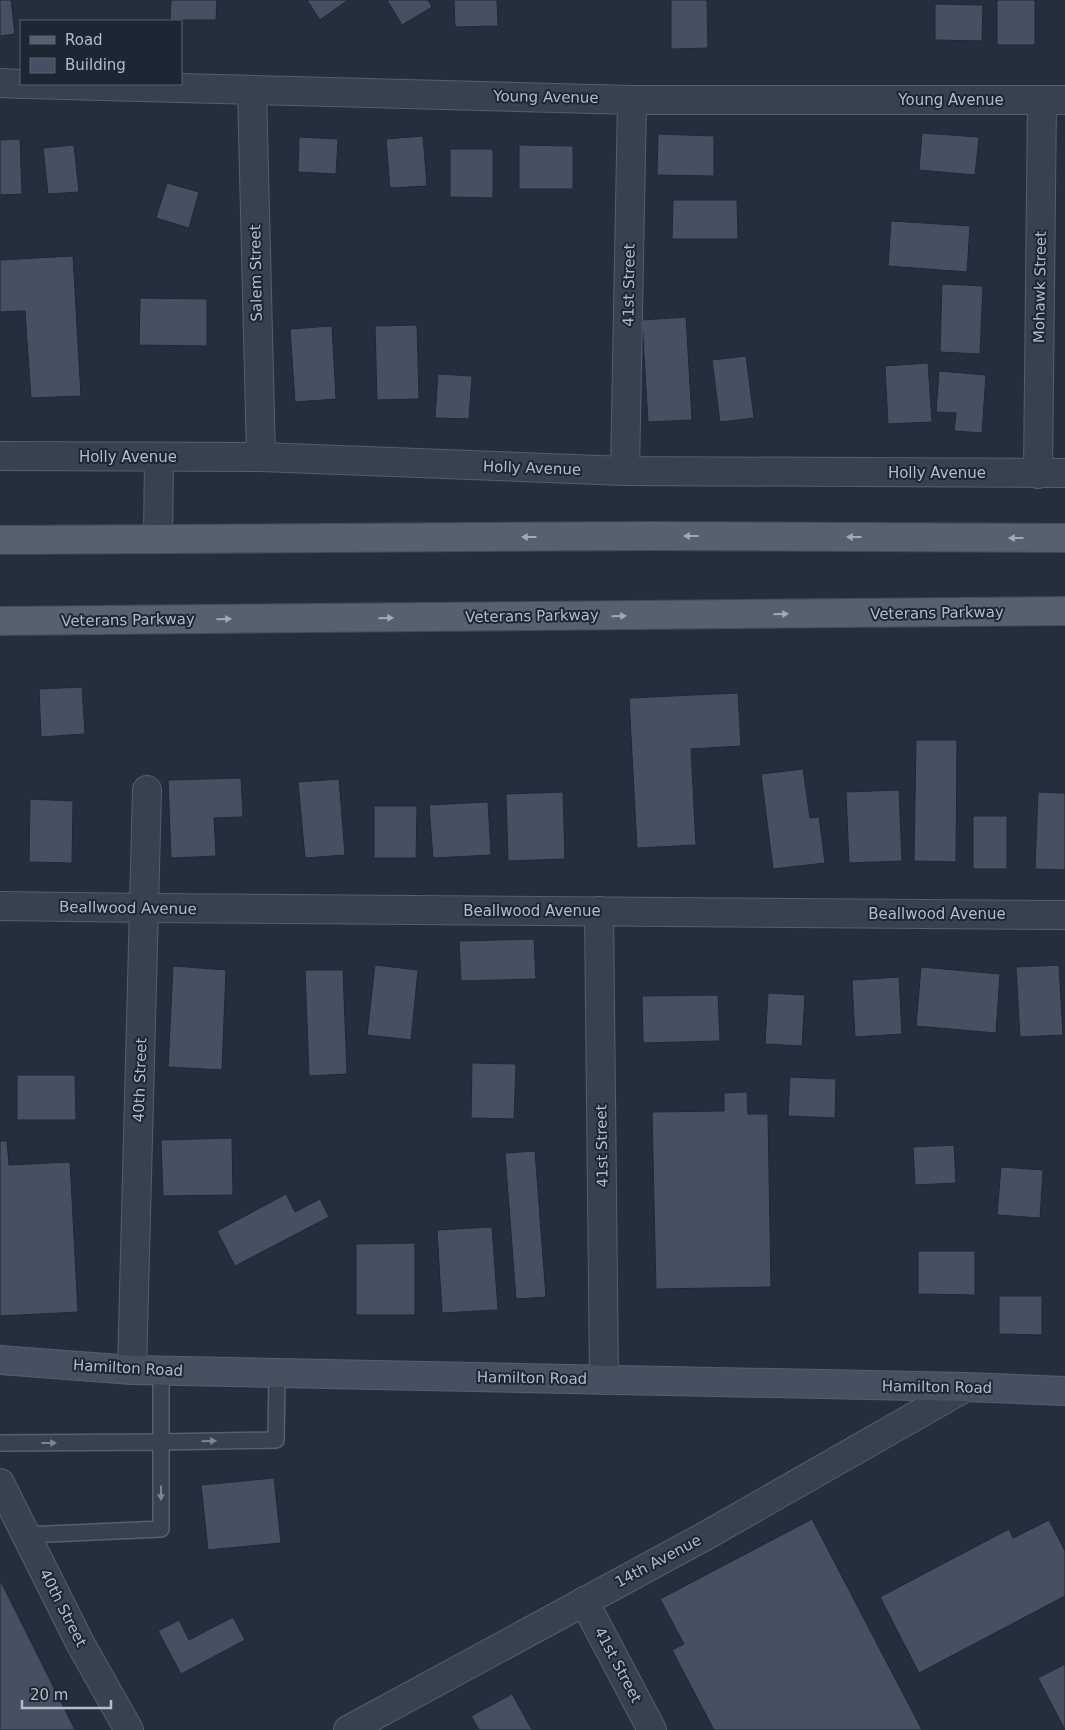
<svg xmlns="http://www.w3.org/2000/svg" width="1065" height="1730" font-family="'DejaVu Sans',sans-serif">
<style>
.building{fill:#455162;stroke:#1f2835}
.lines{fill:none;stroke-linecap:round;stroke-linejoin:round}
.lane-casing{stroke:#565f6c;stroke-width:18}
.street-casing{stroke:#565f6c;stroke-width:30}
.secondary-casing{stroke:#565f6c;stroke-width:30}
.primary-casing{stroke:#414a57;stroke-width:30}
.lane{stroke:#38414e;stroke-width:15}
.street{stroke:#38414e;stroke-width:28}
.secondary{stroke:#465061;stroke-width:28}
.primary{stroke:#56606e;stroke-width:28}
.oneway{fill:#a1aab7}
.oneway2{fill:#7c8592}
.labels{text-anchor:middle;stroke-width:4;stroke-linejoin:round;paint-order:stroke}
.street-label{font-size:15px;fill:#b4bcc9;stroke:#1d2633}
</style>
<rect width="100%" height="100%" fill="#242f3e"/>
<g class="building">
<path d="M0 0H11L15 34 0 36Z"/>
<path d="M171 0H217L216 20H170Z"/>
<path d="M307 0H348L320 20Z"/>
<path d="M387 0H428L432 7 402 25Z"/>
<path d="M454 0H497L498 26 455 27Z"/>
<path d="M671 0H707L708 48 671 49Z"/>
<rect x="997" y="0" width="38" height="45"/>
<path d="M935 4 983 5 982 41 935 40Z"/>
<path d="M922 133 979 137 975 175 919 170Z"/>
<path d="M658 134 714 136V176L657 175Z"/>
<path d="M423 136 427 186 390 188 386 139Z"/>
<path d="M299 137 338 139 336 174 298 172Z"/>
<path d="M20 139 22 194 0 195V140Z"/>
<path d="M74 145 79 192 48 194 43 148Z"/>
<path d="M519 145 573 146V189H519Z"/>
<path d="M450 149H493V198L450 197Z"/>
<path d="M167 183 199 192 189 228 156 218Z"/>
<path d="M673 200H737L738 239H672Z"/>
<path d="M891 221 970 226 967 272 888 266Z"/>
<path d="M73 256 81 396 31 398 25 311 0 312V260Z"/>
<path d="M942 284 983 286 980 354 940 352Z"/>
<path d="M140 298 207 299V346L139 345Z"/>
<path d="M686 317 692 420 648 422 642 320Z"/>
<path d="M417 325 419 399 377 400 375 326Z"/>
<path d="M332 326 336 399 295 402 290 329Z"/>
<path d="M746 356 754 418 720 422 712 360Z"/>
<path d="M928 363 932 422 888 424 885 366Z"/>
<path d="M939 371 986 375 982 433 954 431 956 413 936 412Z"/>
<path d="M438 374 472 376 469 419 435 418Z"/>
<path d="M82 687 85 734 41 737 39 689Z"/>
<path d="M738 693 741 746 691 749 696 845 637 848 629 698Z"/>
<path d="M916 740H957L956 862 914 861Z"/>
<path d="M803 769 810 818 819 817 825 863 773 869 761 774Z"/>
<path d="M241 778 243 817 214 818 216 856 171 858 168 780Z"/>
<path d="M339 779 345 855 305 858 298 782Z"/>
<path d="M899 790 902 861 849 863 846 792Z"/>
<path d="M563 792 565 859 508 861 506 794Z"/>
<path d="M1038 792 1065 793V870L1035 869Z"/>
<path d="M30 799 73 801 72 863 29 862Z"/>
<path d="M488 802 491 855 433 858 429 805Z"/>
<path d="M374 806H417L416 858H374Z"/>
<rect x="973" y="816" width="34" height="53"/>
<path d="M534 939 536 979 461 981 459 941Z"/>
<path d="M375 965 418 970 411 1040 367 1035Z"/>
<path d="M1059 965 1063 1035 1020 1037 1016 967Z"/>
<path d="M173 966 226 970 222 1070 168 1067Z"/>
<path d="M921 967 1000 974 996 1033 916 1026Z"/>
<path d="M305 970H343L347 1074 309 1076Z"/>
<path d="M899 977 902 1034 855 1037 852 980Z"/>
<path d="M768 993 805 995 802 1046 765 1044Z"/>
<path d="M718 995 720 1041 643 1043 642 996Z"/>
<path d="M472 1063 516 1064 514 1119 471 1118Z"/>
<path d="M17 1075H75L76 1120H17Z"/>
<path d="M790 1077 836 1079 835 1118 788 1116Z"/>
<path d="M747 1092 748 1114H768L771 1287 656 1289 652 1112 724 1111V1093Z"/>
<path d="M232 1138 233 1195 163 1196 161 1140Z"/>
<path d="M0 1141H7L9 1165 70 1162 78 1312 0 1316Z"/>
<path d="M954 1145 956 1183 915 1185 913 1147Z"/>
<path d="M535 1151 546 1297 516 1299 505 1153Z"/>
<path d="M1001 1167 1043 1170 1040 1218 997 1215Z"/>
<path d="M286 1194 295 1212 320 1199 329 1217 235 1266 217 1231Z"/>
<path d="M492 1227 498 1310 442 1313 437 1230Z"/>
<path d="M415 1243V1315H356V1244Z"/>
<path d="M918 1251H975V1295L918 1294Z"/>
<path d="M999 1296H1042V1335L999 1334Z"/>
<path d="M274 1478 281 1543 208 1550 201 1485Z"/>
<path d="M812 1519 922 1730H714L672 1650 684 1644 660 1599Z"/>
<path d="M1049 1520 1065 1551V1596L919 1673 880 1597 1009 1529 1013 1538Z"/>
<path d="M0 1580 75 1730H0Z"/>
<path d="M233 1617 245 1640 181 1674 158 1631 179 1620 189 1640Z"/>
<path d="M1065 1664V1730L1038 1678Z"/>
<path d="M512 1694 532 1730H479L471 1716Z"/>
</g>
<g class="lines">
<defs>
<g id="lane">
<path d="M161 1371V1442L276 1440 277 1373"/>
<path d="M0 1443 161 1442V1529L26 1535"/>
</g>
<g id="street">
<path d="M0 83 21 84"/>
<path d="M28 84 632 100H1065"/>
<path d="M252 90 261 457"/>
<path d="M0 456 261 457 625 471 1065 473"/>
<path d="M625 471 632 100"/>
<path d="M1038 474 1042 100"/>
<path d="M158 539 159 458"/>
<path d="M0 906 145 908 1065 915"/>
<path d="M599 911 604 1380"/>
<path d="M132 1370 147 790"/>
<path d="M0 1483 80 1643 129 1730"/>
<path d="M584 1601 652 1730"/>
<path d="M348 1730 707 1535 966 1387"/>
</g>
<path id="secondary" d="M0 1360 132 1370 966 1387 1065 1391"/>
<g id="primary">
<path d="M0 540 650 536 1065 538"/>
<path d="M0 621 1065 611"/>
</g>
</defs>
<use href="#lane" class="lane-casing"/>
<use href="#street" class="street-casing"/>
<use href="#secondary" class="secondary-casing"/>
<use href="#primary" class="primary-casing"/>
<use href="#lane" class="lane"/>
<use href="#street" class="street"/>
<use href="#secondary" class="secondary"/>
<use href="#primary" class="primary"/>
</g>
<defs><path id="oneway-solid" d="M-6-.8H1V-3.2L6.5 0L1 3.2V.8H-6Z" transform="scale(1.25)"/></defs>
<g class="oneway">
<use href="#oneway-solid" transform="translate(691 536) rotate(-180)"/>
<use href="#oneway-solid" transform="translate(529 537) rotate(180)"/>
<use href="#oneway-solid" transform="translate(854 537) rotate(-180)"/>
<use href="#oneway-solid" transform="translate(1016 538) rotate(-180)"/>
<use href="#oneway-solid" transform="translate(781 614) rotate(-1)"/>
<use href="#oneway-solid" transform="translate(619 616) rotate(-1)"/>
<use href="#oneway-solid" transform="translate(386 618) rotate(-1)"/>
<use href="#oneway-solid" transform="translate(224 619) rotate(-1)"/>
</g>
<g class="oneway2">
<use href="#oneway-solid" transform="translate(209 1441) rotate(-1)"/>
<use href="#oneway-solid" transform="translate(49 1443)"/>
<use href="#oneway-solid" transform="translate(161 1493) rotate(90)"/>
</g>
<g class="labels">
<g class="street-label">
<text transform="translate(546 97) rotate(1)" y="5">Young Avenue</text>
<text x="951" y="105">Young Avenue</text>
<text transform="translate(256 273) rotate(-91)" y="5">Salem Street</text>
<text transform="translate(629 285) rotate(-89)" y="5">41st Street</text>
<text transform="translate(1040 287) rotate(-89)" y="5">Mohawk Street</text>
<text x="128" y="462">Holly Avenue</text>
<text transform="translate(532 468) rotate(2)" y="5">Holly Avenue</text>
<text x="937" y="478">Holly Avenue</text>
<text transform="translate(937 613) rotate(-1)" y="5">Veterans Parkway</text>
<text transform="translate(532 616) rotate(-1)" y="5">Veterans Parkway</text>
<text transform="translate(128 620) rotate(-1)" y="5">Veterans Parkway</text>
<text transform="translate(128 908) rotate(1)" y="5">Beallwood Avenue</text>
<text x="532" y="916">Beallwood Avenue</text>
<text x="937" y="919">Beallwood Avenue</text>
<text transform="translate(140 1080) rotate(-88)" y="5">40th Street</text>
<text transform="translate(602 1146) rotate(-91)" y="5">41st Street</text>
<text transform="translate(128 1368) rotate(3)" y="5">Hamilton Road</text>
<text transform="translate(532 1378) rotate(1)" y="5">Hamilton Road</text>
<text transform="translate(937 1387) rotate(1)" y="5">Hamilton Road</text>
<text transform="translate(658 1561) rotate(-28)" y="5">14th Avenue</text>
<text transform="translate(63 1608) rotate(63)" y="5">40th Street</text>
<text transform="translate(618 1665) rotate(62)" y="5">41st Street</text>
</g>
</g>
<rect x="20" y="20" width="162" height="65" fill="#1d2633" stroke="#59626f"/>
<rect x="30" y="36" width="25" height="8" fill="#56606e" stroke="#59626f"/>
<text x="65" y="45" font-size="15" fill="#b4bcc9">Road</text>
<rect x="30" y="58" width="25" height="15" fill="#455162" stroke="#59626f"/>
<text x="65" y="70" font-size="15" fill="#b4bcc9">Building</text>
<path d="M22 1700v8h89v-8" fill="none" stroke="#b4bcc9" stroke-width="2.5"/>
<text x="30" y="1700" font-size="15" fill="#b4bcc9" stroke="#1d2633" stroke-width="4" paint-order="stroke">20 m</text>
</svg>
